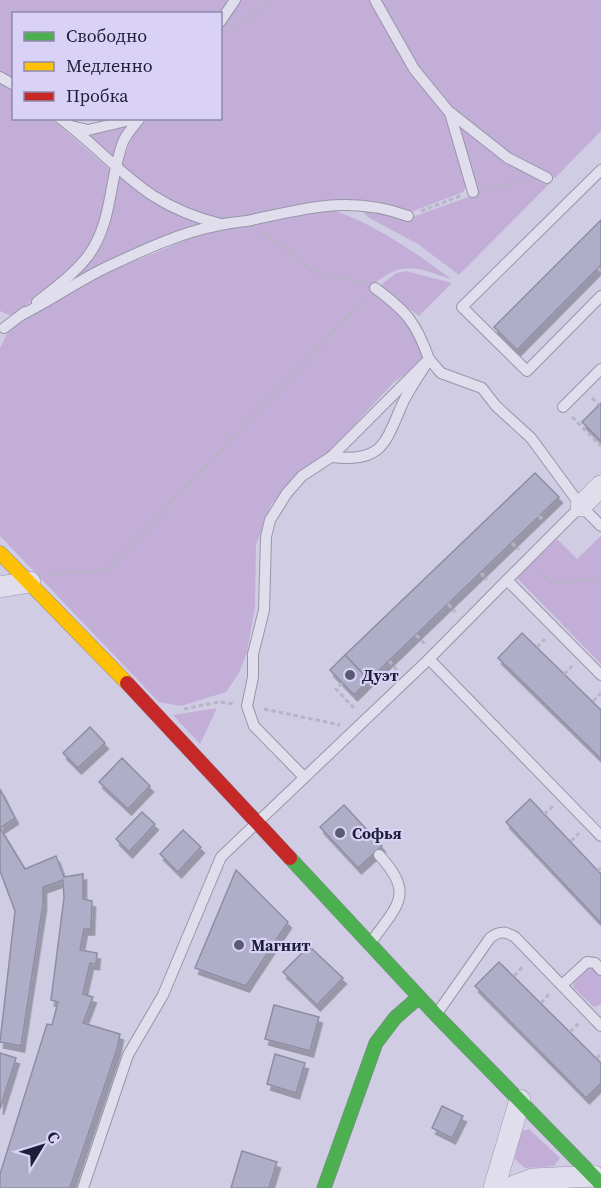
<svg xmlns="http://www.w3.org/2000/svg" width="601" height="1188" font-family="'Source Serif 4',serif">
<style>
.green{fill:#c2aed7}
.building{fill:#aeaec8;stroke:#8d8da4;stroke-width:1.5;filter:url(#shadow)}
.lines{fill:none;stroke-linecap:round;stroke-linejoin:round}
.lane-casing{stroke:#9796a9;stroke-width:12}
.street-casing{stroke:#9796a9;stroke-width:22}
.fast-casing{stroke:#878699;stroke-width:15}
.slow-casing{stroke:#878699;stroke-width:15}
.jam-casing{stroke:#878699;stroke-width:15}
.path{stroke:#b6b4c5;stroke-width:3;stroke-dasharray:4.5 3;stroke-linecap:butt}
.lane{stroke:#e0deec;stroke-width:10}
.street{stroke:#e0deec;stroke-width:21}
.fast{stroke:#4caf50;stroke-width:14}
.slow{stroke:#ffc107;stroke-width:14}
.jam{stroke:#c62828;stroke-width:14}
.poi-dot{fill:#5c5b74;stroke:#d9d2f6;stroke-width:2}
.labels{text-anchor:middle;stroke-width:4.5;stroke-linejoin:round;paint-order:stroke}
.poi-label{font-size:16px;font-weight:bold;fill:#1d1e38;stroke:#d9d2f6;text-anchor:start}
</style>
<defs>
<filter id="shadow"><feDropShadow dx="3.5" dy="6" stdDeviation="0" flood-color="#0004"/></filter>
</defs>
<rect width="100%" height="100%" fill="#d0cce4"/>
<g class="green">
<path d="M0 0H601V131L555 178 514 158 450 113 446 119 457 146 467 185 463 192 411 212 380 203 356 200 313 202 220 221 163 200 121 165C125 152 138 129 138 119L220 118V14H14L13 81 0 73Z"/>
<path d="M0 82 13 90 14 118 52 119 109 169C111 199 101 237 81 260 62 281 34 298 12 316L0 311Z"/>
<path d="M129 126 114 163 83 133Z"/>
<path d="M463 128 505 160 550 183 459 275 418 244 369 218 360 209H370L404 220 477 194 459 129Z"/>
<path d="M120 176C150 201 172 213 209 225L41 303 83 266 111 212Z"/>
<path d="M328 209C365 218 420 255 451 279 418 268 404 260 375 283L430 347 417 366 393 383 329 452 299 474 271 505 256 545 255 607 247 652 239 673 226 692 181 706 159 702 0 536V348L7 334 22 319 93 278 196 236 306 211Z"/>
<path d="M406 271 452 283 419 316 378 287 396 273Z"/>
<path d="M601 536V664L517 578 557 539 577 559Z"/>
<path d="M217 708 200 744 173 715Z"/>
<path d="M592 966 601 976V1004L594 1007 573 987C575 977 582 968 592 966Z"/>
<path d="M529 1129 560 1158 554 1166 525 1168 515 1159 520 1132Z"/>
</g>
<g class="building">
<path d="M601 220V265L517 350 494 327Z"/>
<path d="M601 403V441L582 422Z"/>
<path d="M535 473 559 497 369 680 345 655Z"/>
<path d="M522 633 601 710V759L498 658Z"/>
<path d="M345 655 369 680 354 695 330 670Z"/>
<path d="M90 727 105 743 78 768 63 753Z"/>
<path d="M122 758 150 786 128 809 99 782Z"/>
<path d="M0 789 15 818 0 828Z"/>
<path d="M530 799 601 874V923L506 822Z"/>
<path d="M344 805 382 846 358 868 320 827Z"/>
<path d="M142 812 155 824 129 852 116 839Z"/>
<path d="M0 828 25 869 56 856 64 877 83 874V899L92 901 91 929H84L80 950 97 953 96 964 90 963 83 994 93 997 83 1023 120 1034 117 1049 70 1188H0V1174L47 1024 52 1025 58 1002 51 1000 64 898 63 880 43 887V904L21 1046 0 1042 15 911 0 871Z"/>
<path d="M183 830 201 847 178 872 160 854Z"/>
<path d="M236 870 288 922 246 986 195 968Z"/>
<path d="M309 946 343 978 317 1005 283 972Z"/>
<path d="M499 962 601 1063V1083L586 1098 475 986Z"/>
<path d="M274 1005 319 1017 310 1051 265 1039Z"/>
<path d="M0 1053 16 1058 0 1109Z"/>
<path d="M275 1054 305 1063 296 1093 267 1084Z"/>
<path d="M442 1106 463 1116 452 1138 432 1128Z"/>
<path d="M242 1151 277 1162 269 1188H231Z"/>
</g>
<g class="lines">
<defs>
<g id="lane">
<path d="M375 0 414 69 450 113 473 192"/>
<path d="M220 22 235 0"/>
<path d="M0 77 14 85"/>
<path d="M451 113 508 158 547 178"/>
<path d="M60 118C121 165 140 204 221 224"/>
<path d="M71 126 88 130 139 118"/>
<path d="M601 170 462 307 527 371 601 296"/>
<path d="M37 302C55 288 74 274 88 256 113 222 109 179 123 142 127 133 134 126 139 119"/>
<path d="M21 315C50 301 76 282 105 268 141 251 181 232 220 225 232 222 244 222 256 219 311 207 353 196 408 216"/>
<path d="M4 328 25 312"/>
<path d="M563 407 601 369"/>
<path d="M331 457C380 462 384 447 401 407 408 390 420 375 429 359 416 322 406 311 375 288"/>
<path d="M581 506 507 580 601 675"/>
<path d="M429 659 601 836"/>
<path d="M304 777 254 726 247 706 253 677V654L264 610 266 537 270 520 287 493 302 476 331 457 429 359 441 373 482 388 496 406 531 438 581 506 601 526"/>
<path d="M372 941C398 904 415 894 379 855"/>
<path d="M562 985 587 962 595 963 601 970"/>
<path d="M438 1012 490 938C499 931 505 931 515 937L601 1026"/>
<path d="M83 1188 128 1055 163 995 221 857 429 659 507 580"/>
</g>
<g id="street">
<path d="M581 506 601 486"/>
<path d="M0 587 30 582"/>
<path d="M494 1188 520 1100"/>
<path d="M509 1188 533 1179 594 1176"/>
</g>
<g id="fast">
<path d="M290 858 436 1015 601 1184"/>
<path d="M324 1188 376 1043 395 1018 419 997"/>
</g>
<path id="slow" d="M0 553 127 683"/>
<path id="jam" d="M127 683 290 858"/>
</defs>
<use href="#lane" class="lane-casing"/>
<use href="#street" class="street-casing"/>
<use href="#fast" class="fast-casing"/>
<use href="#slow" class="slow-casing"/>
<use href="#jam" class="jam-casing"/>
<g class="path">
<path d="M234 29 273 0"/>
<path d="M486 188 524 182"/>
<path d="M421 211 460 196"/>
<path d="M261 233 279 243 313 271 363 283"/>
<path d="M598 268 601 271"/>
<path d="M592 398 599 405"/>
<path d="M572 417 601 446"/>
<path d="M539 516 545 522"/>
<path d="M512 543 519 550"/>
<path d="M538 570 552 584 601 578"/>
<path d="M481 573 487 580"/>
<path d="M54 575 108 569 365 298"/>
<path d="M448 604 455 612"/>
<path d="M416 635 425 644"/>
<path d="M537 647 545 639"/>
<path d="M389 661 397 670"/>
<path d="M564 674 572 666"/>
<path d="M342 683 336 689 355 709"/>
<path d="M593 701 601 693"/>
<path d="M184 709 219 702 234 704"/>
<path d="M264 709 340 725"/>
<path d="M544 814 553 806"/>
<path d="M571 841 579 833"/>
<path d="M598 871 601 868"/>
<path d="M514 976 524 965"/>
<path d="M541 1003 550 993"/>
<path d="M570 1032 579 1023"/>
<path d="M597 1058 601 1054"/>
</g>
<use href="#lane" class="lane"/>
<use href="#street" class="street"/>
<use href="#fast" class="fast"/>
<use href="#slow" class="slow"/>
<use href="#jam" class="jam"/>
</g>
<g class="poi-dot">
<circle cx="350" cy="675" r="6"/>
<circle cx="340" cy="833" r="6"/>
<circle cx="239" cy="945" r="6"/>
</g>
<g class="labels">
<g class="poi-label">
<text x="362" y="681">Дуэт</text>
<text x="352" y="839">Софья</text>
<text x="251" y="951">Магнит</text>
</g>
</g>
<rect x="12" y="12" width="210" height="108" fill="#d9d2f6" stroke="#8e8aaa" stroke-width="1.5"/>
<rect x="24" y="32" width="30" height="9" fill="#4caf50" stroke="#8e8aaa" stroke-width="1.5"/>
<text x="66" y="42" font-size="18" fill="#1d1e38">Свободно</text>
<rect x="24" y="62" width="30" height="9" fill="#ffc107" stroke="#8e8aaa" stroke-width="1.5"/>
<text x="66" y="72" font-size="18" fill="#1d1e38">Медленно</text>
<rect x="24" y="92" width="30" height="9" fill="#c62828" stroke="#8e8aaa" stroke-width="1.5"/>
<text x="66" y="102" font-size="18" fill="#1d1e38">Пробка</text>
<g transform="translate(42 1146) rotate(52)" stroke="#d9d2f6" stroke-width="4.5" paint-order="stroke">
<path d="M0-4.5L10 22L0 15L-10 22Z" fill="#1d1e38"/>
<text y="-9" font-size="16" font-weight="bold" text-anchor="middle" fill="#1d1e38">С</text>
</g>
</svg>
